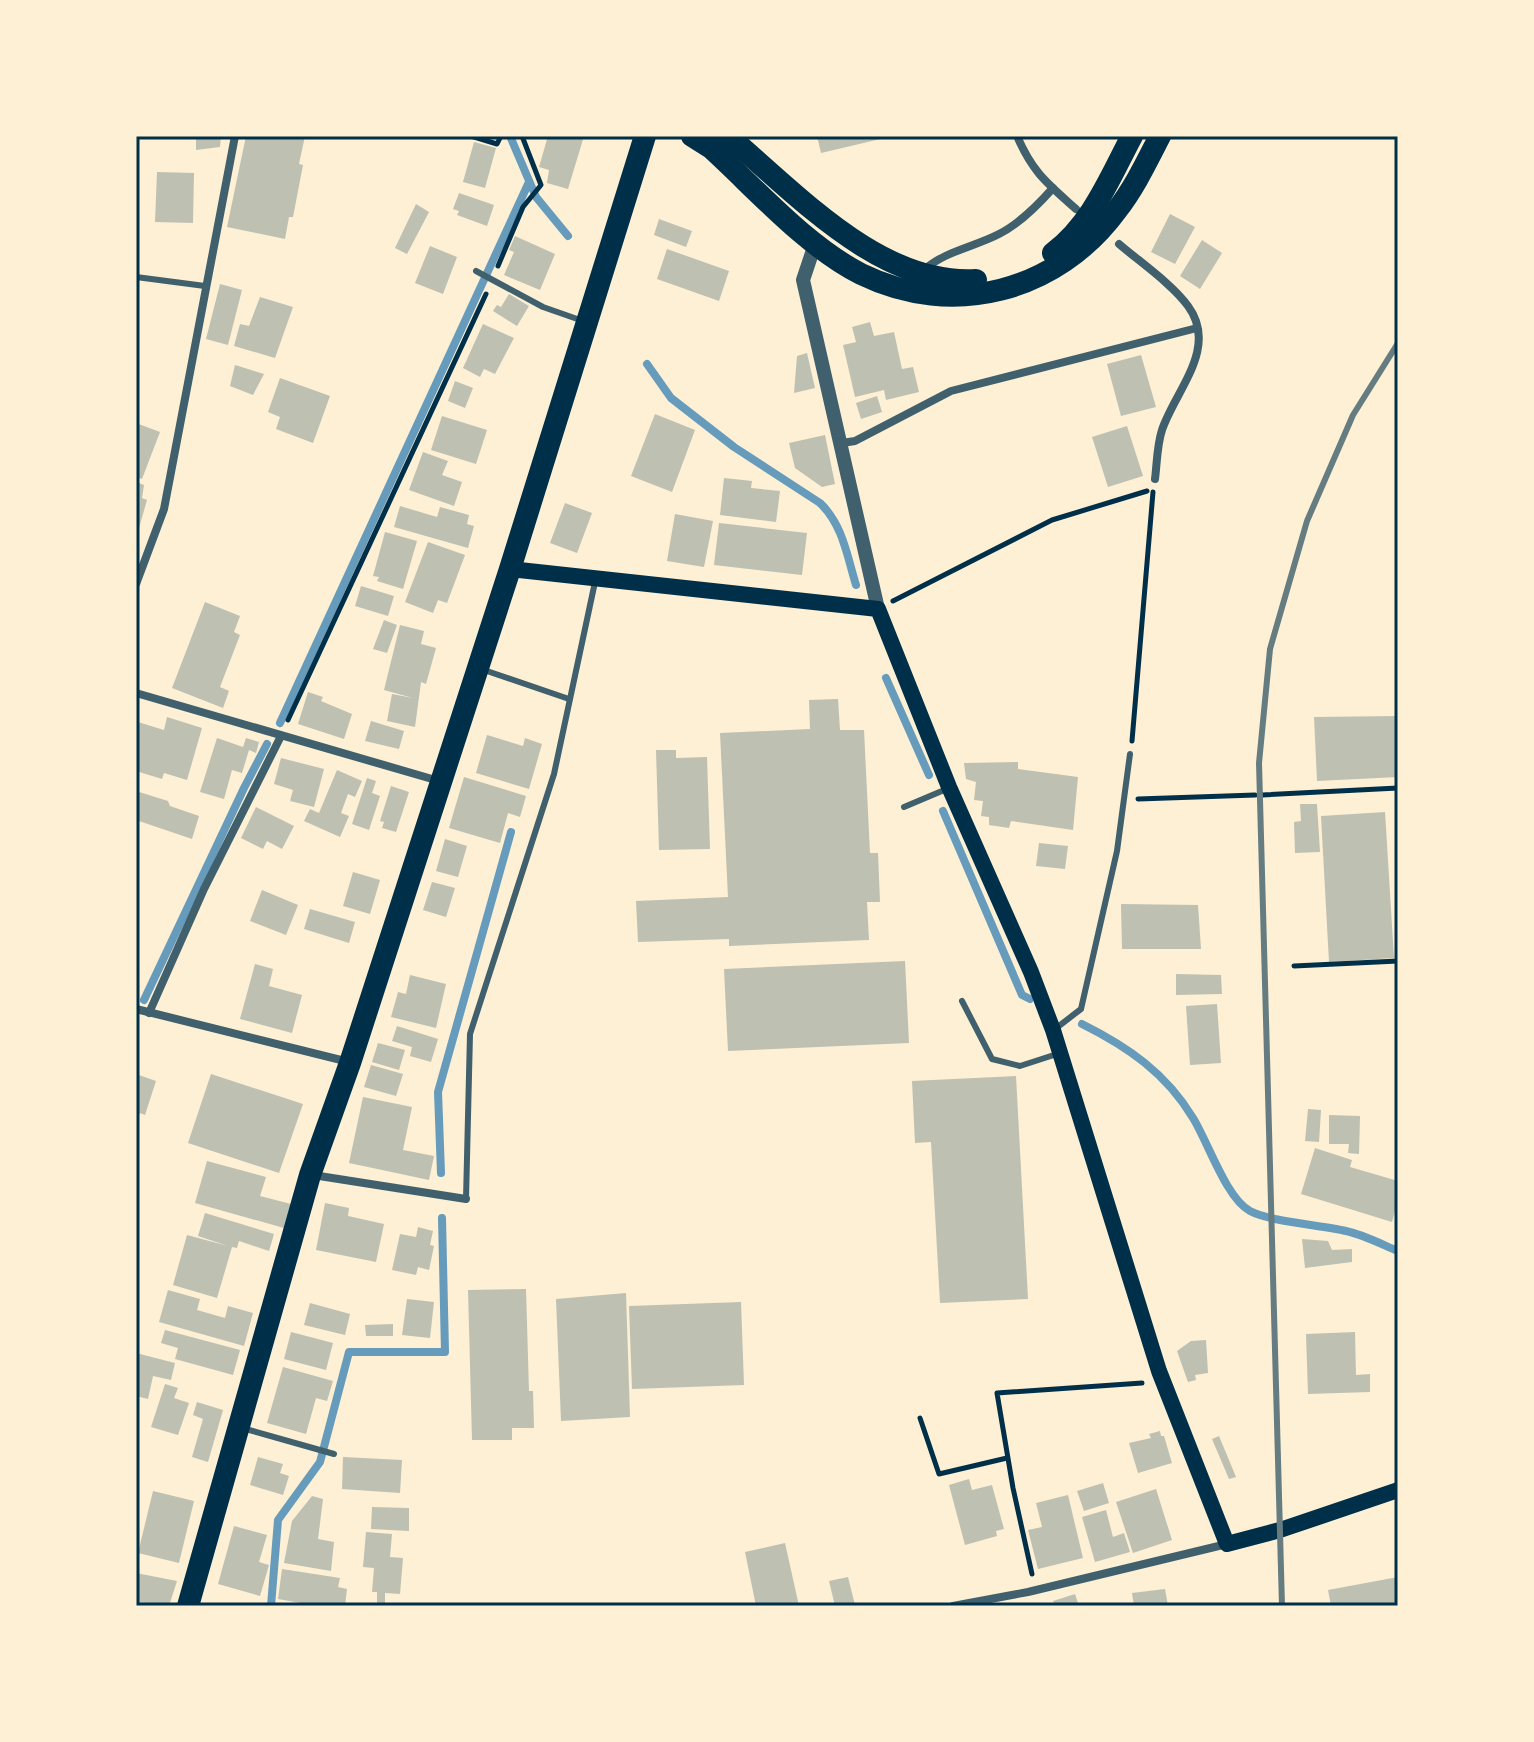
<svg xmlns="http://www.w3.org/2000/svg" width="1534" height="1742" font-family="Mulish,sans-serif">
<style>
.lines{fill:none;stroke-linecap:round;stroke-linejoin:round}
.stream{stroke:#669bbc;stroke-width:8}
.building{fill:#bec0b2}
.path{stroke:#003049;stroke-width:5}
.service{stroke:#3f606c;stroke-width:6}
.minor{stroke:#3f606c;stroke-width:8}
.tertiary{stroke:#3f606c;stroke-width:14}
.secondary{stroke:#003049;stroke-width:16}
.trunk{stroke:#003049;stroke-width:22}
.rail{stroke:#657d81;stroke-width:6}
.neatline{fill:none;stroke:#003049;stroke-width:3}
</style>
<rect width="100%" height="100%" fill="#fdf0d5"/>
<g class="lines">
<g class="stream">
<path d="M510 136 536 197 568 236"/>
<path d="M647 364 671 398 734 447 820 503C843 525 847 556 856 585"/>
<path d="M886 678 929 775"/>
<path d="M280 723 529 182"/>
<path d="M943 811 1022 995 1030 999"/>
<path d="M144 1000 244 788 267 744"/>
<path d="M1082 1024C1128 1047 1166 1073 1193 1118 1208 1142 1226 1198 1250 1211 1271 1222 1322 1225 1346 1231 1364 1235 1381 1244 1398 1251"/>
<path d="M441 1173 438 1092 511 832"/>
<path d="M271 1606 278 1520 320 1462 349 1352H445L442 1218"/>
</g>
</g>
<g class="building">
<path d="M196 136H221L220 147 196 150Z"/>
<path d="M246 136H305L299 164 303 165 293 217H289L285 239 227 227Z"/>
<path d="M548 136H584L568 189 547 183 549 170 539 167Z"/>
<path d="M817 136H889V137L821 153Z"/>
<path d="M474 142 496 148 485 188 463 182Z"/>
<path d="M157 172 194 173 193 223 155 222Z"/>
<path d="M459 193 494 205 487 226 457 215 459 211 453 209Z"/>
<path d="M416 204 429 212 407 254 395 248Z"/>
<path d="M1170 214 1195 227 1175 264 1151 252Z"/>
<path d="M659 219 692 231 686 247 654 235Z"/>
<path d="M515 236 555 254 540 290 504 275 514 252 509 250Z"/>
<path d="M1202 240 1222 253 1200 289 1180 276Z"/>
<path d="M430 246 457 257 443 294 415 283Z"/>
<path d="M667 249 729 271 719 301 657 279Z"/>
<path d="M220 284 242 290 228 345 206 339Z"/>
<path d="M509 294 529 306 517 326 493 311 497 305 501 307Z"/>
<path d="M260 297 293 307 275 358 234 346 240 324 249 326Z"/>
<path d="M870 322 874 336 894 332 902 369 913 367 919 392 886 400 884 390 855 397 843 345 856 342 852 327Z"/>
<path d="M483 324 514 338 495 374 484 369 480 377 463 368Z"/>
<path d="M807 353 815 388 794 393 797 356Z"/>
<path d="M1141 355 1156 407 1121 416 1107 364Z"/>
<path d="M235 365 264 374 253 395 230 386Z"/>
<path d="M280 378 330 396 313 443 276 429 280 417 268 412Z"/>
<path d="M455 381 473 388 465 408 448 401Z"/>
<path d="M877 396 882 412 861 419 856 403Z"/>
<path d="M655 414 695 430 672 492 631 476Z"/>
<path d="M442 416 487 430 476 464 431 450Z"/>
<path d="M136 423 160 432 142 479 136 477Z"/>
<path d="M1127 426 1143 476 1108 487 1092 437Z"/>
<path d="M825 435 835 484 822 487 795 468 789 443Z"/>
<path d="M423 452 448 461 442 475 462 482 454 506 409 490Z"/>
<path d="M724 478 752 481 751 488 780 491 776 522 720 515Z"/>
<path d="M136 482 144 485 142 498 147 500 137 535Z"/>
<path d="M565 503 592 513 577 553 550 543Z"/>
<path d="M400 506 437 517 440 507 469 515 467 524 474 526 468 548 394 527Z"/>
<path d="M675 514 713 521 704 567 667 561Z"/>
<path d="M719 523 807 533 802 575 714 565Z"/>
<path d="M385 532 417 541 403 589 377 581 379 577 373 576Z"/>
<path d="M428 542 465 555 447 603 438 600 433 613 405 602Z"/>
<path d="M361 586 394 596 388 616 355 606Z"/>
<path d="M205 602 240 616 234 632 240 635 220 687 229 691 223 708 172 688Z"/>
<path d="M384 620 397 625 387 653 373 649Z"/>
<path d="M400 625 424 631 421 644 436 648 426 684 421 682 415 727 387 721 392 694 413 698 384 690Z"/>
<path d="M308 692 323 697 321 701 352 714 344 739 298 724Z"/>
<path d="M838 699 840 730H864L870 853H878L880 902H867L869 940 729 946V939L638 942 636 901 728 897 720 733 810 729 809 700Z"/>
<path d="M1398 716V777L1317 781 1314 717Z"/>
<path d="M167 717 202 728 187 780 164 773 162 779 136 771 138 722 164 730Z"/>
<path d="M371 721 404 731 399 749 365 741Z"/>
<path d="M487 735 523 746 525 738 542 744 529 789 476 773Z"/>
<path d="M217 738 243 747 246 738 259 742 256 753 249 750 242 773 232 770 224 799 200 792Z"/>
<path d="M656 750H676V758L707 757 710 849 659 850Z"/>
<path d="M281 758 324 769 314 807 290 801 293 790 274 784Z"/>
<path d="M1018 762V769L1078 777 1073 830 1011 821 1009 828 989 825V817L981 816 983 801 974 800 976 782 966 779 964 763Z"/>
<path d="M337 770 362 781 355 797 348 794 341 813 349 816 340 837 304 821 310 809 319 813Z"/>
<path d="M464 777 526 796 520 817 508 813 500 843 449 828Z"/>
<path d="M367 778 376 781 372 793 380 796 369 830 352 824Z"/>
<path d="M391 786 409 792 396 832 382 828 384 822 380 821Z"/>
<path d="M136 791 168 801 170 806 199 816 192 839 136 820Z"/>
<path d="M1300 804H1317L1320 852 1295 853 1294 822 1301 821Z"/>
<path d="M256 807 294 826 282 849 267 841 263 849 241 838Z"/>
<path d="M1385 812 1394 958 1329 962 1321 816Z"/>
<path d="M445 839 467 846 458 877 436 871Z"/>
<path d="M1039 843 1068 846 1065 869 1036 866Z"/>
<path d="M353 872 380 880 370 914 343 906Z"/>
<path d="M432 882 455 888 446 917 423 910Z"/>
<path d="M262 890 298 905 286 935 250 921Z"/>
<path d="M1121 904 1198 905 1201 949H1122Z"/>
<path d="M310 909 355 922 349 943 304 929Z"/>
<path d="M905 961 909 1043 728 1051 724 969Z"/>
<path d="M255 964 273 969 269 986 302 995 292 1033 240 1019Z"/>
<path d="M1176 974 1221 975 1222 994 1176 995Z"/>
<path d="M410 975 446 984 436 1028 391 1017 398 992 406 994Z"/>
<path d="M1217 1004 1221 1063 1190 1065 1186 1006Z"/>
<path d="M397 1026 438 1039 431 1062 410 1056 412 1047 392 1041Z"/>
<path d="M378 1043 405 1050 399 1070 372 1062Z"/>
<path d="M371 1065 403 1074 396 1096 364 1087Z"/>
<path d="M136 1074 156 1081 145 1115 140 1113 136 1122Z"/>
<path d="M211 1074 303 1104 279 1173 188 1143Z"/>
<path d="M1016 1076 1028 1299 940 1303 931 1142 915 1143 912 1081Z"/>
<path d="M363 1097 412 1107 403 1150 434 1156 429 1180 349 1163Z"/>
<path d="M1308 1109 1321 1110 1319 1142 1305 1141Z"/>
<path d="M1329 1115 1360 1116 1359 1154 1348 1153 1349 1144H1329Z"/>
<path d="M1315 1148 1352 1160 1350 1167 1398 1181V1200L1392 1222 1301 1194Z"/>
<path d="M207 1161 266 1177 260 1196 291 1204 284 1228 195 1203Z"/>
<path d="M325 1203 349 1208 348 1216 384 1224 376 1262 316 1250Z"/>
<path d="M205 1213 274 1234 269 1251 239 1241 237 1248 232 1247 217 1298 173 1285 187 1235 228 1246 198 1236Z"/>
<path d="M418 1227 433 1231 430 1245 434 1246 429 1270 418 1267 416 1275 392 1270 400 1234 416 1237Z"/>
<path d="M1302 1239 1328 1241 1332 1250 1352 1249V1262L1305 1268Z"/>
<path d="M526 1289 529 1391H533L534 1428H512V1440H472L468 1290Z"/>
<path d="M168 1290 200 1299 197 1310 225 1318 228 1306 253 1313 244 1346 159 1322Z"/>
<path d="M626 1293 630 1417 561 1421 556 1299Z"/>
<path d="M407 1299 434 1302 430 1338 402 1335Z"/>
<path d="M741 1302 744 1385 632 1389 629 1306Z"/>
<path d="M310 1303 350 1314 345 1335 304 1325Z"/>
<path d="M393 1324V1336H366L365 1325Z"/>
<path d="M165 1330 240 1350 233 1375 175 1359 178 1348 161 1343Z"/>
<path d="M291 1332 333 1343 326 1370 284 1359Z"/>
<path d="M1355 1332 1356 1375 1370 1374V1392L1308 1394 1306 1334Z"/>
<path d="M1206 1340 1208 1373 1195 1375 1196 1380 1188 1382 1177 1351 1191 1341Z"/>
<path d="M136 1353 175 1363 171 1380 153 1376 148 1399 136 1396Z"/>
<path d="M283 1367 333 1381 327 1401 316 1398 306 1434 267 1423Z"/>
<path d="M165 1384 178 1388 174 1398 189 1403 178 1435 151 1427Z"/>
<path d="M197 1402 223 1410 208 1462 192 1457 203 1419 193 1415Z"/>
<path d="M1160 1431 1161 1436H1164L1172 1463 1138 1473 1129 1443 1151 1438 1149 1434Z"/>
<path d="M1219 1436 1236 1477 1229 1479 1212 1439Z"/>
<path d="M258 1457 283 1464 280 1473 289 1476 283 1495 250 1485Z"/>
<path d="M343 1457 402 1460 400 1493 342 1489Z"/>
<path d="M969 1479 972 1490 992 1485 1004 1529 996 1531 997 1536 965 1545 949 1485Z"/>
<path d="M1103 1483 1109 1503 1084 1511 1077 1491Z"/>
<path d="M1156 1489 1172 1540 1133 1553 1116 1502Z"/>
<path d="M153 1491 194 1501 179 1563 138 1553Z"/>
<path d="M1068 1495 1083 1558 1038 1569 1028 1530 1042 1527 1036 1503Z"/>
<path d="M312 1496 323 1499 318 1539 334 1542 331 1571 284 1563 292 1521Z"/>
<path d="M372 1507 409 1508V1531L371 1529Z"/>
<path d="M1106 1510 1113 1537 1124 1533 1130 1552 1095 1562 1082 1517Z"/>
<path d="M234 1526 267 1535 259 1562 269 1565 260 1596 218 1584Z"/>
<path d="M366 1532 392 1534 390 1557 403 1558 400 1594 385 1593V1603H377V1592H372L374 1568 363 1567Z"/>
<path d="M785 1543 799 1606H756L745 1552Z"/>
<path d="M282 1569 340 1578 338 1587 347 1589 345 1606H317L278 1599Z"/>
<path d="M136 1573 177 1581 169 1606H136Z"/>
<path d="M848 1577 855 1605 835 1606 829 1581Z"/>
<path d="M1398 1577V1606H1331L1328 1590Z"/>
<path d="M1165 1589 1168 1606H1134L1132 1593Z"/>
<path d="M1075 1594 1079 1606H1055L1053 1601Z"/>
</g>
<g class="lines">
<g class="path">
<path d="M471 136 497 144 501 136"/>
<path d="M498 266 523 207 541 185 522 136"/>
<path d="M893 601 1052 520 1147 491"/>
<path d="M288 720 486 294"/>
<path d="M1132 741 1153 492"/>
<path d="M1262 795 1398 788"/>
<path d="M1138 799 1255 795"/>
<path d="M1294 966 1398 961"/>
<path d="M920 1418 939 1474 1007 1458"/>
<path d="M1032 1574 1013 1488 997 1393 1142 1383"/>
</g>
<g class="service">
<path d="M476 271 543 307 583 321"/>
<path d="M136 277 205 286"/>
<path d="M481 669 569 699"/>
<path d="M904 807 949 788"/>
<path d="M962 1001 992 1059 1020 1066 1057 1054"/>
<path d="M1055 1029 1081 1009 1117 851 1130 754"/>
<path d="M466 1199 470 1034 554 774 595 582"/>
<path d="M242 1428 334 1454"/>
</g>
<g class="minor">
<path d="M1017 136C1033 173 1047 183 1076 209"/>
<path d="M1119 244C1140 262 1172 284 1188 306 1219 348 1175 391 1162 430 1157 445 1157 463 1155 479"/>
<path d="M924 270C945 251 974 247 999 234 1019 224 1038 205 1053 188"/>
<path d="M842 443 855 441 951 391 1197 328"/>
<path d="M136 584 164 509 235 136"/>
<path d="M136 693 439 781"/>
<path d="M136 1009 349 1062"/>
<path d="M149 1013 204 889 281 736"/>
<path d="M313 1175 466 1199"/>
<path d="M953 1606 1028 1592 1227 1544"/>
</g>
<path class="tertiary" d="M815 244 803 280 878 609"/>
<path class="secondary" d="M510 569 878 609 949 787 1031 972 1053 1030 1159 1371 1227 1544 1280 1530 1398 1490"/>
<g class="trunk">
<path d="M692 136 711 148C757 190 806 246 861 274 953 319 1057 292 1117 210 1135 187 1147 161 1160 136"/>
<path d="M728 136C797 194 880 286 976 280"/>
<path d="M1053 253C1092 224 1110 177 1132 136"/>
<path d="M188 1606 310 1175 350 1063 510 569 645 136"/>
</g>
<path class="rail" d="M1282 1606 1259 763 1270 649 1307 521 1353 415 1398 343"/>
</g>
<rect width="1534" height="1742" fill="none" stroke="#fdf0d5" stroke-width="276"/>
<rect x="138" y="138" width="1258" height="1466" class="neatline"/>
</svg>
